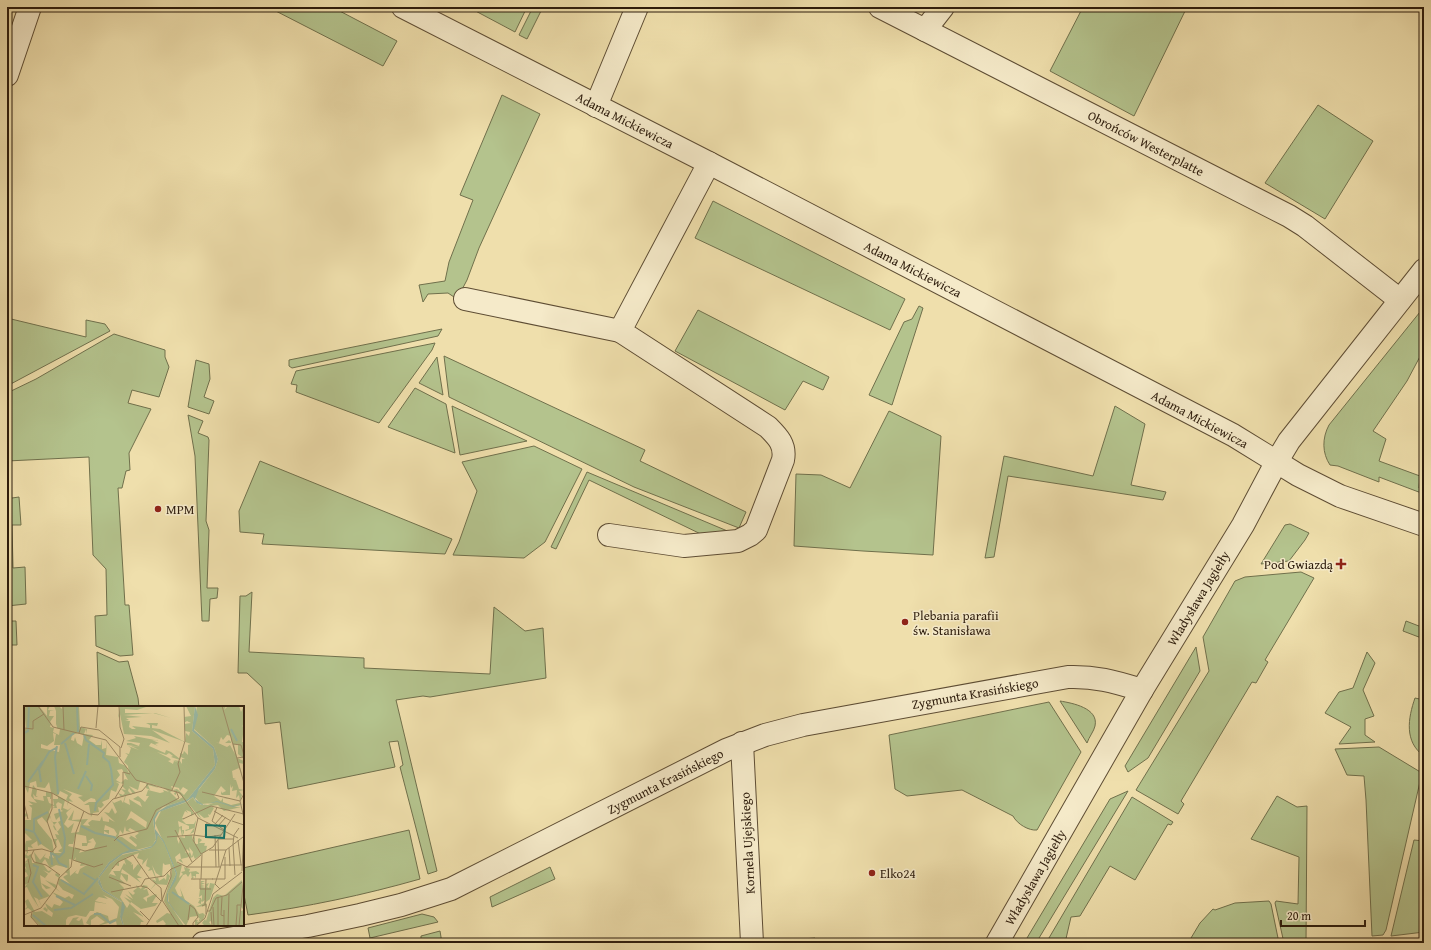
<svg xmlns="http://www.w3.org/2000/svg" width="1431" height="950" font-family="'Gentium Book Plus',serif">
<style>
.green{fill:#b4c38d;stroke:#70704c}
.lines{fill:none;stroke-linecap:round;stroke-linejoin:round}
.minor-casing{stroke:#5e4d34;stroke-width:24}
.minor{stroke:#f5eac9;stroke-width:22}
.poi-dot{fill:#8f2418;stroke:#f5eac9;stroke-width:1.5}
.labels{text-anchor:middle;stroke-width:3;stroke-linejoin:round;paint-order:stroke}
.street-label{font-size:13px;fill:#2d1c0c;stroke:#f5eac9}
.poi-label{font-size:13px;fill:#2d1c0c;stroke:#f5eac9;text-anchor:start}
.inset-river{fill:none;stroke:#9abda9;stroke-width:2}
.inset-road{fill:none;stroke:#a1916c;stroke-width:1}
.view{fill:#0f766e;fill-opacity:0.15;stroke:#0f766e;stroke-width:2}
.inset-edge{fill:none;stroke:#2d1c0c;stroke-width:2}
</style>
<rect width="100%" height="100%" fill="#efdfac"/>
<filter id="stains"><feTurbulence type="fractalNoise" baseFrequency=".005" numOctaves="4"/><feColorMatrix values="0 0 0 0 .2 0 0 0 0 .09 0 0 0 0 .02 0 0 0 .5 -.17"/></filter>
<radialGradient id="worn" r=".72"><stop offset=".6" stop-color="#630" stop-opacity="0"/><stop offset="1" stop-color="#630" stop-opacity=".3"/></radialGradient>
<g class="green">
<path d="M268 7H332L397 41 383 66Z"/>
<path d="M468 7H527L515 32Z"/>
<path d="M533 7H543L527 39 519 35Z"/>
<path d="M1083 7H1187L1134 116 1050 71Z"/>
<path d="M502 95 540 114 479 248 467 280 457 299 448 293 428 294 423 302 419 285 445 281 449 262 473 200 460 195Z"/>
<path d="M1318 105 1373 141 1325 219 1265 183Z"/>
<path d="M713 201 905 299 890 330 695 238Z"/>
<path d="M919 306 923 308 892 405 869 395 904 322 912 319Z"/>
<path d="M1424 307V349L1407 381 1373 431 1386 439 1379 461 1420 476 1419 488 1424 490V494L1379 477V482L1338 466 1330 465C1322 453 1322 438 1329 425Z"/>
<path d="M698 310 829 377 823 390 803 381 785 410 675 351Z"/>
<path d="M7 318 86 337V320L105 324 110 331 7 386Z"/>
<path d="M442 329 438 336 292 368 289 366V360Z"/>
<path d="M114 334 165 350V357L169 367 159 397 132 390 128 403 151 409 129 453 130 470 126 471 122 488H118L125 605H129L133 655 120 656 96 646 95 616 107 615 106 569 93 555 89 457 7 461V393L36 379Z"/>
<path d="M435 343 432 350 379 423 296 392 297 385 291 384 296 371Z"/>
<path d="M444 356 645 450 640 461 746 512 739 528 634 487 449 397Z"/>
<path d="M437 357 443 395 419 383Z"/>
<path d="M196 360 209 364 210 379 204 397 214 401 209 414 188 407Z"/>
<path d="M415 388 446 404 455 453 388 427Z"/>
<path d="M452 406 527 441 460 455Z"/>
<path d="M1115 406 1145 424 1131 485 1166 492 1163 500 1008 476 994 557 985 558 1004 456 1093 476Z"/>
<path d="M889 411 941 436 933 555 863 551 794 546 796 474 821 475 850 488Z"/>
<path d="M188 415 203 421 198 433 208 437 209 440 206 521 209 530 207 588H218L217 598 210 599 209 621H202L195 456Z"/>
<path d="M534 446 582 469 545 542 524 558 453 555 459 542 477 491 462 462Z"/>
<path d="M260 461 452 539 445 554 262 544 264 534 240 532 239 511Z"/>
<path d="M587 472 737 535 707 537 589 480 556 549 551 547Z"/>
<path d="M7 496 12 498 19 497 21 525H12L13 568 25 567 26 604 7 606Z"/>
<path d="M1290 524 1309 533 1305 540 1289 561 1261 564 1285 525Z"/>
<path d="M1301 572 1314 578 1265 660 1268 662 1256 683 1252 682 1181 801 1184 804 1178 814 1136 790 1209 671 1203 637 1235 581 1245 577Z"/>
<path d="M252 592 249 652 364 658V668L490 674 494 607 525 631 543 628 546 678 430 697 423 696 396 700 437 871 428 874 400 767 403 765 398 741 389 742 395 767 288 789 280 722 265 724 262 687 247 673H238L240 596H246Z"/>
<path d="M7 621H16L17 645H7Z"/>
<path d="M1406 621 1424 628V639L1403 631Z"/>
<path d="M1196 647 1200 671 1148 758 1128 772 1125 766Z"/>
<path d="M97 652 119 662 128 661 138 698 139 707H99Z"/>
<path d="M1367 652 1375 663 1363 690 1374 716 1365 719V735L1375 742 1339 744 1351 727 1325 713 1339 692 1353 688Z"/>
<path d="M1415 698 1424 700V756C1404 742 1408 718 1415 698Z"/>
<path d="M1060 701C1072 703 1099 708 1095 726 1094 731 1089 737 1087 743Z"/>
<path d="M1049 702 1081 752 1037 830C1029 831 1017 824 1013 816L962 790 907 796 895 789 889 735Z"/>
<path d="M1379 747 1422 773 1386 930 1383 935 1372 936 1366 800 1364 776 1347 775 1335 749Z"/>
<path d="M1128 791 1036 943H1024L1110 799Z"/>
<path d="M1277 796 1297 807 1307 806 1306 943H1284L1275 903 1276 901 1298 904 1299 857 1251 839Z"/>
<path d="M1132 797 1173 822 1171 825 1168 824 1135 880 1110 866 1080 916 1071 917 1065 943H1046Z"/>
<path d="M409 830 420 879C364 895 307 907 248 915L243 890V868Z"/>
<path d="M1414 840 1424 841V932L1391 936Z"/>
<path d="M550 867 555 879 492 907 490 897Z"/>
<path d="M1269 901 1271 904 1279 943H1188L1200 923 1213 909 1215 910 1235 903Z"/>
<path d="M422 914 434 917 438 922 370 938 368 928Z"/>
<path d="M440 931 442 943H421V936Z"/>
<path d="M815 938V943H778V941Z"/>
</g>
<g class="lines">
<defs>
<g id="minor">
<path d="M403 7 709 163 1233 435 1298 475 1340 496 1424 525"/>
<path d="M880 7 1289 216 1305 226 1400 300"/>
<path d="M925 30 943 7"/>
<path d="M7 75 30 7"/>
<path d="M596 106 637 7"/>
<path d="M465 299 620 331"/>
<path d="M609 535 684 546 738 541 750 535 756 530 783 460C786 445 778 437 768 427L620 331 709 163"/>
<path d="M742 743 752 943"/>
<path d="M203 943 308 926 360 915 401 905 451 889 726 750 765 735 803 725 1068 677C1096 676 1115 682 1142 690"/>
<path d="M997 943 1142 690 1243 525 1277 461 1289 441 1424 270"/>
</g>
</defs>
<use href="#minor" class="minor-casing"/>
<use href="#minor" class="minor"/>
</g>
<g class="poi-dot">
<circle cx="158" cy="509" r="4"/>
<path d="M1339 558h4v4h4v4h-4v4h-4v-4h-4v-4h4z"/>
<circle cx="905" cy="622" r="4"/>
<circle cx="872" cy="873" r="4"/>
</g>
<g class="labels">
<g class="street-label">
<text transform="translate(625 120) rotate(27)" y="5">Adama Mickiewicza</text>
<text transform="translate(1146 143) rotate(27)" y="5">Obrońców Westerplatte</text>
<text transform="translate(913 269) rotate(27)" y="5">Adama Mickiewicza</text>
<text transform="translate(1200 419) rotate(28)" y="5">Adama Mickiewicza</text>
<text transform="translate(1198 598) rotate(-59)" y="5">Władysława Jagiełły</text>
<text transform="translate(975 693) rotate(-10)" y="5">Zygmunta Krasińskiego</text>
<text transform="translate(665 781) rotate(-27)" y="5">Zygmunta Krasińskiego</text>
<text transform="translate(747 843) rotate(-93)" y="5">Kornela Ujejskiego</text>
<text transform="translate(1035 877) rotate(-60)" y="5">Władysława Jagiełły</text>
</g>
<g class="poi-label">
<text x="166" y="514">MPM</text>
<text x="1333" y="569" text-anchor="end">Pod Gwiazdą</text>
<text x="913" y="620">Plebania parafii<tspan x="913" dy="15">św. Stanisława</tspan></text>
<text x="880" y="878">Elko24</text>
</g>
</g>
<g transform="translate(24 706)">
<rect width="220" height="220" fill="#efdfac"/>
<path d="M4 0H15L23 10V1L26 0 24 4 30 5H26L25 10H30L26 16 30 21 27 18 26 21 30 22 29 26 35 29 36 23 33 22V18L32 21V5L30 0H35L38 3V0H55L56 21 63 23V28L62 23 60 28 69 29 65 34 72 39H77L78 34V43L82 42 83 35 82 49 94 51 95 57 102 60 105 68 104 60 100 56 104 49 101 47 105 48 107 42 104 40 115 44 107 40 117 41 103 39V37H107L115 40 116 37 102 35 112 32 110 30 136 35 128 34 135 37 131 38 134 40 127 37 125 40 141 47 142 44 147 46 156 53V47L159 48 160 45 164 49V39L167 38 128 24 146 37 127 30 100 28 96 8 94 12 96 0 122 1 113 4 101 3V7H131L147 12 129 7 100 9 118 11 102 12 105 14 101 15H106L105 21 108 23H112L108 20 126 22V19L122 17H134L133 20 128 19V22L136 23 161 36 162 27 165 30 166 26 161 25 160 18 167 17 163 15 160 17V11L167 10 162 0H171L168 25 189 43 191 59 164 93 162 94 159 90 162 94 139 101 133 106 129 115 132 134 128 140 99 147 85 156 75 170 74 177 79 185 99 197 96 211 99 220H93L92 215 73 220 81 216 73 210 67 214V220L62 217 66 210 73 206 84 210 85 215 93 212 95 201 88 193 79 189 84 193 75 191 71 195 84 198 71 196 70 205H66L62 211 52 209 44 211 42 214V219L44 220 49 212 55 211 52 214 55 215 58 212 60 220H16L7 211 9 206 4 202 0 204 3 201 1 195 4 193 11 206 18 205 28 211 29 207 24 203 23 206 19 203 21 201 24 204 21 197 28 202 30 198 36 200 39 196 28 186 41 192 45 190 48 193 50 189 39 184 34 178 35 172 31 169 32 167 36 169 35 172 46 178 39 171 44 168 41 166 44 162 32 159 26 162 21 153 18 157 24 165 28 164 25 167 19 164 24 168 21 172 33 180 32 182 36 186 21 174 32 179 16 169 17 177 27 182 22 183 17 177 18 182 26 190 15 194 18 201 14 193 10 191 15 202 8 191 14 204 3 181 0 182 3 178 0 179V172L4 170 2 166 0 167V161L3 164 0 158 4 156 0 157 4 153 0 151 3 146 0 143 2 135 8 134 0 126V108L3 107 4 110 0 111 1 114H7L8 102 5 99H9L4 95 13 97 7 90 9 79 13 84 12 90 14 91H12L9 88 10 93 20 95 19 90H22V86H27L25 76 21 82 13 81 12 75 6 77 4 87 0 79V23H2L0 2ZM29 27 32 28 30 39H36L35 46 17 42V38L23 40 30 35ZM54 27 60 29 58 40 53 37 51 31 50 35 47 34 48 29ZM133 46 142 49 145 47 149 50 147 51 156 54 157 51 161 53H158V58L156 55 149 54 154 56 150 55 149 58 144 55 147 54 145 52 149 54ZM98 63 104 74 101 73 97 77 92 74 96 69 93 64ZM92 76 100 78 98 80 102 84 97 83 101 87 99 89 94 87 97 91 101 90 99 97 97 94 90 97 88 95 93 106 91 108 88 102 85 107 80 106 91 116 85 113V116L79 115 78 110 76 115 68 114 64 117 66 120 59 119 64 113 48 114 50 104 44 114 57 116 55 126 47 127 50 117 44 122 40 118 44 111 42 107 48 101 44 104 39 102 41 94 44 95 43 100 45 95 49 96 45 92 48 88 39 83 59 90 54 91 60 96 67 92 71 93 72 96H65L60 99H65L67 111 69 107 75 106 74 101 77 102 80 99 78 96 85 93 87 84 92 86 95 78ZM116 76 127 77 122 78V82L126 84 124 79 135 82 128 78 146 84 140 82 145 86 139 84 140 86 136 87 124 84 122 90H125L121 96 114 90 109 93 116 96 118 101 105 93 106 99 100 96 102 89H108L104 85 105 82 109 88 112 87 105 80 114 84ZM147 80 155 82 156 85 159 81 164 84 160 89 153 83 149 84 151 86 150 88 152 89V86L151 85H152L159 91 154 94 146 86 149 85ZM36 85 44 89 42 94 34 90V93H29L30 99 25 97 23 91H26V93H27L28 87 34 90ZM34 96 38 98 37 104 39 105 30 108 32 114 36 110 38 114 34 116 37 121 34 125 31 124 29 120 33 116H28L25 106 28 99 31 101 28 102H33L32 98ZM107 105 123 116 122 122 107 112 102 115ZM18 111 23 117 26 111 35 129 31 128 33 133H29L30 137 33 142 32 135 34 133 38 142 34 145 38 147H30L28 134 14 117 13 114ZM81 119 90 123 93 128 91 131 80 128V125L85 128V124H80ZM101 120 102 125 107 126 104 124 106 122 115 127 111 130 113 133 104 128 107 130 105 132 113 139 112 141 98 131H94L96 124 99 128ZM52 128 62 130 63 137H58V140H63L64 137 68 136 64 135 69 132 72 137 70 142 55 147 57 143 52 142V134V142L44 140 45 138H49ZM13 135 14 140 17 138 27 145 30 152 25 150V146V153L20 151 22 147 18 152 15 149 18 152 16 154 10 146 12 157H8L7 148 4 150 2 148 4 147V141L9 142 7 139ZM52 151 51 155 57 157 56 160 63 159 56 163 54 168 51 167 53 164 46 170 45 153 50 154ZM173 0H202L200 4 204 0H215L217 6 220 0V19L218 20 220 21 218 36H220L219 52 214 48V38H210L213 52 220 55V58L215 57 218 69 215 62 208 65 209 72H212L209 73 212 74 215 83 220 84 215 85 218 89 216 95 215 89 212 92 213 84 208 85 209 80 207 82 206 78V89H198L197 88V85L198 87 202 85 197 80 190 90 197 95 199 92H203L206 93 199 92V96L207 99 216 97V99L209 101H217L200 105 194 99 187 100 190 102 186 109 184 108 185 111 180 112 174 107 178 114 163 96 169 91 171 95 177 99H184L189 97 177 98 170 90 191 63 194 53 190 41 170 23ZM203 29 207 30V36L205 34 201 37H207L208 34 211 48 206 39 203 41 192 36 195 37 197 31 199 34ZM163 96 170 108 167 110V106L162 104 164 107 161 105 158 112H161L158 114 162 118H170L172 114 170 126 166 128 170 122 162 125 161 124 165 123V120L154 115 155 121 158 120V124H160V129L158 124 159 130H158L156 121 153 133 155 138 156 131 161 132V129H165L161 130 168 129 169 135 171 130V138H174V133L175 132 178 134 175 137H181L180 140 184 139 178 140H183L182 145 171 153 169 149V151L166 152 164 148 166 146 168 151 169 146 165 141 166 146 163 143 161 147 163 146 165 151 157 153 159 157 154 154 157 153 156 147 151 151 153 157 158 159 155 172 159 168 157 166 161 165 160 161 166 163 165 166 172 165 175 167V172V168H172V173L171 170H168L170 171 168 173H170L172 174 168 173 167 166 164 171 162 168 159 169 151 182 155 191 158 190 156 182 161 194 170 200 175 208 179 207 181 209 179 214 172 220H169V219H171V214H174L173 216 177 215H175V213L177 214 173 210 166 211 162 220 145 198 144 187 153 167 131 117 137 105ZM134 129 140 137 152 168 143 188V194L160 220H139L142 218 139 214 133 217 132 215 143 207 147 208 140 195 148 166 146 158 141 159 139 157 138 171 132 167 128 159 132 172 134 171 135 175 140 172 142 174 143 167 146 170V164L147 167 143 179 132 178 126 184 131 178 128 173 132 175 131 171 128 164 124 165 126 162 122 160 123 155 121 160 124 152 118 159 119 154 113 152 115 147 101 152 108 157 107 159 109 158V164L114 158 118 161 113 169 118 172H113L117 177 98 163 97 167 104 169V173L103 176 97 168 96 173 102 178 95 177 100 182 96 191 103 202 106 197 100 191 108 195 101 188 109 193 104 185 109 189 111 187 113 189 109 185 113 182 112 179 117 183 119 179 124 180 119 184 123 183 125 189 119 192 123 196V192L131 188 133 189 128 197H134L131 200 117 203 107 196 106 198 120 211 109 206 120 216H117L116 220H100L98 212 99 196 79 183 75 172 86 158 98 149 127 142ZM100 153 102 159 100 157 96 165H89L92 170 86 168 84 170 91 159 95 160V156ZM218 174 220 204 217 201V205L220 204V220H189L187 215 185 216 188 220H181L178 217 181 213 182 215 189 192 193 188 200 190ZM177 175H181L177 177H181L177 179 181 180 177 181 182 182V178L185 177 183 181 185 182 186 177 191 178 186 193 182 196 183 202 181 200 172 201 180 197 181 194 178 196 177 195V198L174 197 176 193 174 192H177L178 195V189L175 191Z" fill="#b4c38d" fill-rule="evenodd"/>
<path d="M171 0 174 9 170 24 190 41 194 53 191 63 175 83 171 93 180 99 193 95 209 100 220 98 209 101 193 96 178 99 173 97 169 91 162 96 135 106 131 113V123L140 135 153 167 152 174 144 187V195L162 220 143 195V188L152 168 140 137 134 129 132 137 127 142 99 148 86 158 75 172 79 183 99 196 101 201 98 212 100 220H99L96 211 98 196 79 185 74 177 75 170 85 156 98 147 108 143 115 144 128 140 132 134 129 113 133 106 143 100 164 93 191 59 189 43 168 25Z" fill="#9abda9"/>
<path class="inset-river" d="M53 0 54 26M207 23 213 35M0 27 4 25 5 0M60 29 62 34 80 47 79 51 85 56 87 63 89 79 72 97 71 105M41 37 50 68M37 38 50 27M33 40 31 51 34 88M63 59 65 38M62 70 68 79 67 85M4 76 19 55M17 76 15 63 25 46 32 42M54 83 62 65M57 120 71 127 90 131 107 144M0 123 10 126 17 138M10 125V113L24 106M32 151 35 157 43 161M9 159 14 161 9 176 18 191M28 159 27 147 35 151 40 146 41 132 35 103M59 167 71 174M37 174 60 188 74 172M148 186 165 198M32 190 51 199M30 204 47 202 69 188M70 208H76L86 217 92 214M9 209 22 220"/>
<path class="inset-road" d="M14 0 29 21 82 34 112 74 156 87 174 112 214 132M39 0 40 24M95 0 96 21 100 33 97 42M198 0 220 77M0 22 9 23V15L20 8M72 22 74 0M55 27 57 21 75 24 96 41V51M209 38 217 39 219 46 220 51 213 52M0 80 28 87 65 108 74 109 89 93 118 85 124 78M148 84 156 66 154 58 161 35 160 0M178 86 216 95M220 88 216 95 220 112M91 92 99 79V66L106 68M0 97 4 113M193 101 188 115 200 124M190 105 207 115M174 112 169 134 177 148 189 141 211 108M159 113 187 100 220 108M208 115 220 119M191 118 199 109M194 120 202 111M151 124 168 156M169 129 184 131 197 129M191 129 192 161M143 131 169 129M181 131 183 117M194 133H209M194 134 195 161M214 134 217 159M90 135 95 130 123 123 132 104 155 92 152 85M209 138 211 169M209 138 210 129 215 122M51 142 61 145 83 140M205 142 206 160M10 144 7 150 10 156 22 159 36 169M185 144H202M0 145 18 143 28 146 32 141 23 115 28 103V87M4 153 7 167 4 177M49 154 70 161 79 158M153 156 163 161 177 149M197 159H219M162 161H197M88 163 94 156 109 149 125 172M147 163V171L138 194 155 220M218 165 220 123M85 171 107 180M167 173H189M176 173V183H187M177 173 178 148M188 173H201V151M117 180 124 182 137 195M196 183 191 178 202 144 219 131M87 186 117 180 121 173 140 170 147 163 157 159M198 191 197 209 200 210M181 198 182 173M178 200 182 198V208M189 201 190 220M200 204V220M116 205 125 214M183 205H186L192 192 203 189 218 176M8 206 7 211 15 220M187 206 188 220M0 209 17 202 32 182 35 172 47 161 52 126 60 105M164 214 166 199 171 203 174 211 169 217V220M122 220 138 194 137 182 125 172M172 220 181 212 189 188 218 166M194 220V191M204 220 205 188M215 220 220 170M215 220 212 219 213 206V199H217"/>
<path class="view" d="M182 119 201 120 200 132 182 131Z"/>
<rect width="220" height="220" class="inset-edge"/>
</g>
<rect width="1431" height="950" fill="none" stroke="#efdfac" stroke-width="24"/>
<rect x="8" y="8" width="1415" height="934" fill="none" stroke="#2d1c0c" stroke-width="2"/>
<rect x="12" y="12" width="1407" height="926" fill="none" stroke="#2d1c0c"/>
<path d="M1281 920v6h84v-6" fill="none" stroke="#2d1c0c" stroke-width="2"/>
<text x="1287" y="920" font-size="12" fill="#2d1c0c" stroke="#f5eac9" stroke-width="3" paint-order="stroke">20 m</text>
<rect width="100%" height="100%" filter="url(#stains)"/>
<rect width="100%" height="100%" fill="url(#worn)"/>
</svg>
